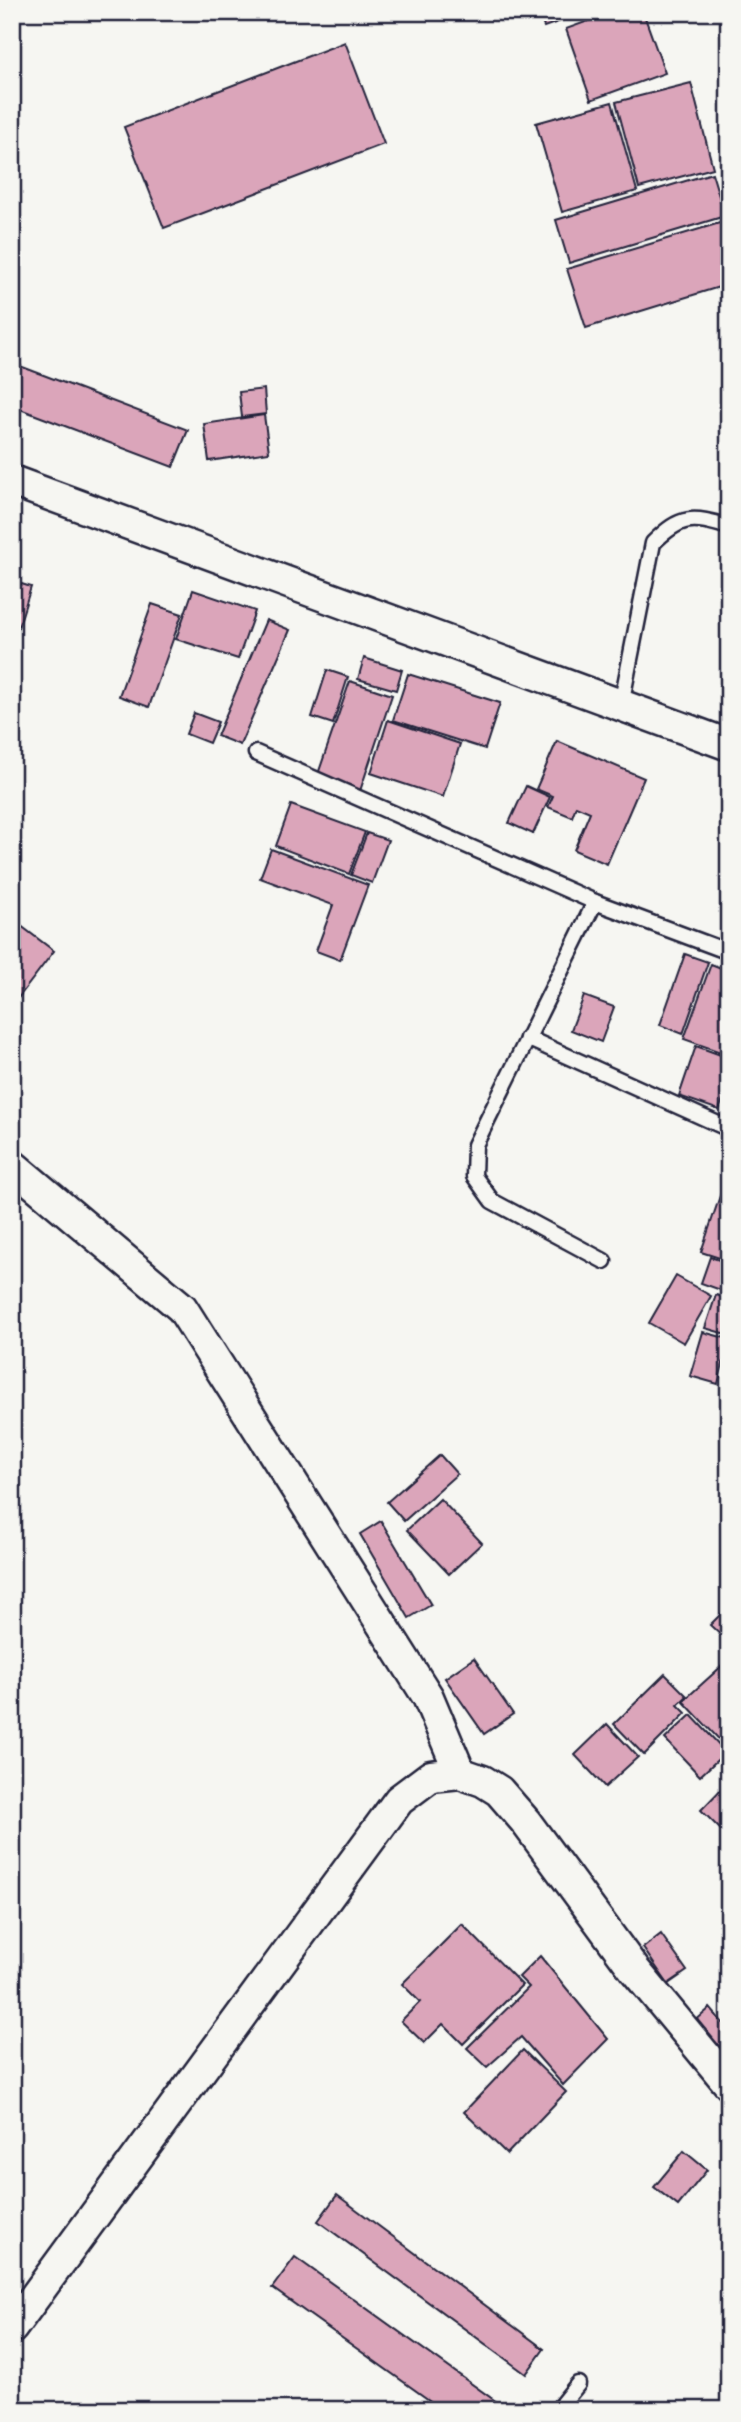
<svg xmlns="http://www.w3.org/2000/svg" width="741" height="2422" font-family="Mali,sans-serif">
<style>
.building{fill:#dba5ba;stroke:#22223b;stroke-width:2}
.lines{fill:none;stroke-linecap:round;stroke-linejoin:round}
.service-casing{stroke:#22223b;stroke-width:19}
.minor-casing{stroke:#22223b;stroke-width:35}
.service{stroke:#f6f6f2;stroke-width:14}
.minor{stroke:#f6f6f2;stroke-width:30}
</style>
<rect width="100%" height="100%" fill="#f6f6f2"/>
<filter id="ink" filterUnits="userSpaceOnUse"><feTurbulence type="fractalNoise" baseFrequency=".0143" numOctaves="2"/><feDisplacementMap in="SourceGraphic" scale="14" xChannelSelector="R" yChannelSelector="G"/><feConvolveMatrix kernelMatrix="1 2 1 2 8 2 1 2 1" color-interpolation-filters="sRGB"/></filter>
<g filter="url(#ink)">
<g class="building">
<path d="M538 12H586L544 27Z"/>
<path d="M613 12H643L665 73 591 100 566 29Z"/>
<path d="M345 42 384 144 164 228 124 127Z"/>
<path d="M691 83 713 168 639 188 616 102Z"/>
<path d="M612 102 637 191 562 212 536 123Z"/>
<path d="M712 173 725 216 569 263 556 220Z"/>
<path d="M723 222 729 242V284L586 328 567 269Z"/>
<path d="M12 363 188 430 173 467 12 406Z"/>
<path d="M264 389 266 414 242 417 239 392Z"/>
<path d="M264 415 269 452 209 461 204 424Z"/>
<path d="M12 581 31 587 18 628 12 626Z"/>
<path d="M193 590 255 611 238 659 176 639Z"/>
<path d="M152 604 182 614 149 707 119 696Z"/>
<path d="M266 620 290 630 240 745 217 736Z"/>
<path d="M364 658 402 670 396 690 358 679Z"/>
<path d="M327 670 348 677 333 724 312 717Z"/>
<path d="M408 674 500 703 485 749 393 720Z"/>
<path d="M350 681 392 695 360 791 317 777Z"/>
<path d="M194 713 218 722 209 743 186 734Z"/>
<path d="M388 720 460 744 443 797 371 773Z"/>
<path d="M557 741 644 778 607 864 574 850 590 812 576 806 572 817 548 807 553 796 536 789Z"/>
<path d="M526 786 550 797 533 834 509 823Z"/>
<path d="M291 805 365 832 349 874 276 846Z"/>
<path d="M367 833 388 840 372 883 351 875Z"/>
<path d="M271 849 368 885 340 960 316 951 333 905 260 878Z"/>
<path d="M12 919 54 951 12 1006Z"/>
<path d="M685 954 708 962 683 1034 660 1025Z"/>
<path d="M711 964 729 971V1055L684 1039Z"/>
<path d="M584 996 614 1007 601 1042 571 1030Z"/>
<path d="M696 1046 729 1058V1083L719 1110 679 1096Z"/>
<path d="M723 1187 729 1189V1261L701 1252Z"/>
<path d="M710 1257 729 1263V1293L701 1283Z"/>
<path d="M676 1276 711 1296 684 1343 649 1323Z"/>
<path d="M716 1295 729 1299V1335L705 1328Z"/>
<path d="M703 1332 729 1339 718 1384 690 1376Z"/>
<path d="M440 1455 457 1474 404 1521 387 1502Z"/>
<path d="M440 1499 482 1543 449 1574 407 1530Z"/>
<path d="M381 1521 431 1605 409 1618 360 1534Z"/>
<path d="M729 1606V1643L710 1625Z"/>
<path d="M474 1658 513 1714 484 1734 445 1678Z"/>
<path d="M723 1665 729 1671V1750L683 1701Z"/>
<path d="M665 1674 687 1696 678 1705 686 1713 644 1755 614 1724Z"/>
<path d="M691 1715 726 1752 700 1776 665 1739Z"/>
<path d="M607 1724 638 1757 605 1787 575 1755Z"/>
<path d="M729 1781V1838L701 1810Z"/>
<path d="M462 1924 522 1985 463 2044 443 2024 424 2043 401 2021 420 2002 402 1984Z"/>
<path d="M661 1934 687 1971 668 1984 643 1948Z"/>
<path d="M540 1956 608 2039 563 2085 521 2037 487 2067 467 2048 529 1987 519 1977Z"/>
<path d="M710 2008 729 2030V2043L719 2051 694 2022Z"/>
<path d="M523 2050 566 2092 507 2154 464 2112Z"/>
<path d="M684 2151 707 2170 678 2206 654 2187Z"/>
<path d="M337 2195 544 2349 526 2374 318 2221Z"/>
<path d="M295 2257 501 2405 497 2410H443L272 2288Z"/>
</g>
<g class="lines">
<defs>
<g id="service">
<path d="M621 705 653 543C681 515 692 516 729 527"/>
<path d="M256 753 595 902"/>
<path d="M527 1038 729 1129"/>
<path d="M604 1261 492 1201 474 1176 475 1145 595 902 729 952"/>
<path d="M557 2410 578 2384"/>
</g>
<g id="minor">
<path d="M12 481 729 745"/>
<path d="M12 1165 182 1308 428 1697 460 1773"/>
<path d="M12 2328 399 1800 431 1776 460 1773 483 1781 499 1791 525 1821 634 1969 729 2084"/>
</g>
</defs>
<use href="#service" class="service-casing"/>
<use href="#minor" class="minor-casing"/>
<use href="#service" class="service"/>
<use href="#minor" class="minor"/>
</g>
</g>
<rect width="741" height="2422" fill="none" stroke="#f6f6f2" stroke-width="42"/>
<rect x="21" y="21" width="699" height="2380" fill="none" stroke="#22223b" stroke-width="2.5" filter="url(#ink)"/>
</svg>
